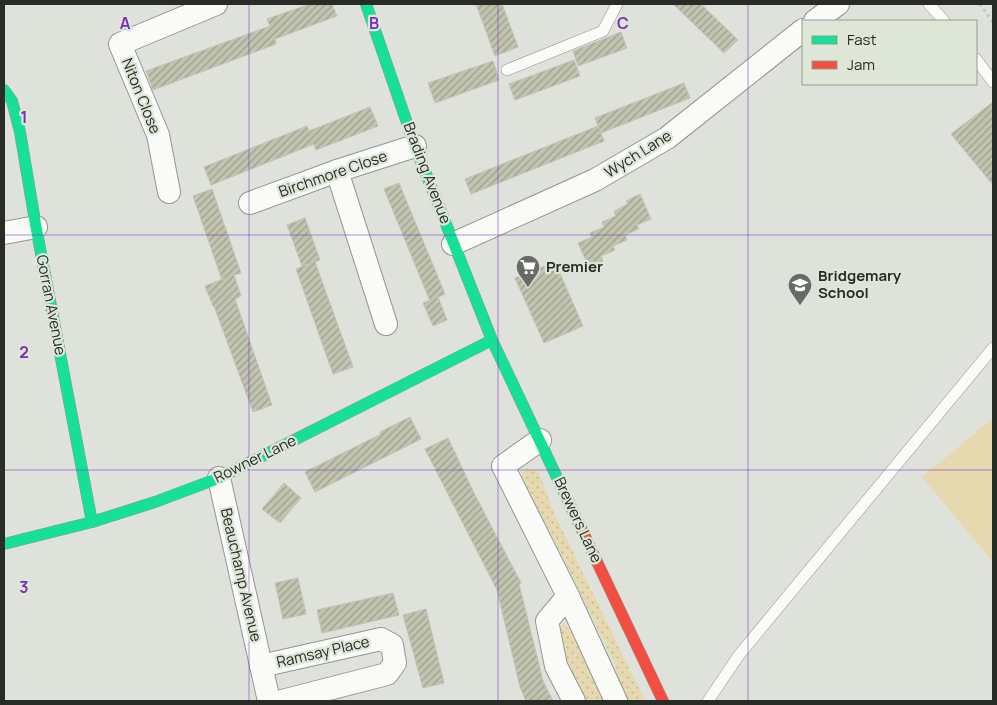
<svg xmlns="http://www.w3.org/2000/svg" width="997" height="705" font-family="Manrope,sans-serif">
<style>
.green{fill:url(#green-dots)}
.pitch{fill:#e6d9af}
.building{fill:url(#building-hatch);stroke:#c0c2bc}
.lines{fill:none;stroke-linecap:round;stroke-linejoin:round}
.lane-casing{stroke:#939690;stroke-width:12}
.street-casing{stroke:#939690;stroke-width:24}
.fast-casing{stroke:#939690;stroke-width:12}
.jam-casing{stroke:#939690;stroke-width:12}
.path{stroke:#c0c2bf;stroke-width:3;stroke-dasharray:2.5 4;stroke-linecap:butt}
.lane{stroke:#fafbf9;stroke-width:11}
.street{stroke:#fafbf9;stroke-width:22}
.fast{stroke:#16e098;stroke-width:11}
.jam{stroke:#f24e42;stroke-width:11}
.grid{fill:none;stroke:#7b2cbf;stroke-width:1;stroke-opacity:0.55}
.labels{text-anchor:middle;stroke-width:4.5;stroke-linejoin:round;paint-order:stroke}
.street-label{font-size:15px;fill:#282b26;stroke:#dde6d7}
.poi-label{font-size:15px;font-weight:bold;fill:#282b26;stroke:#dde6d7;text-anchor:start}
.grid-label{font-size:16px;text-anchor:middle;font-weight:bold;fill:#7b2cbf;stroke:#dde6d7;stroke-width:4.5;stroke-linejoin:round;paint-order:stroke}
</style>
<defs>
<pattern id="green-dots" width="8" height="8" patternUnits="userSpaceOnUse" patternTransform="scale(1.25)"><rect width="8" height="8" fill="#e6d9af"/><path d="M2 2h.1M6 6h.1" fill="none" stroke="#c5ba96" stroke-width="1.8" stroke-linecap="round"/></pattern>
<pattern id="building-hatch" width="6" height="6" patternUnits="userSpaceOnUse" patternTransform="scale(1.25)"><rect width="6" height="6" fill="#c1c4af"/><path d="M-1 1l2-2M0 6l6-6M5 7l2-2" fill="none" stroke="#9d9f8e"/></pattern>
</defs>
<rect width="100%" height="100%" fill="#dee2da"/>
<g class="green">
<path d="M527 468 538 471 554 513 645 701H626L614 673 616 666 546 524 539 521 519 479Z"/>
<path d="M564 623 574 636 609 701H580L564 669 559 629Z"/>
</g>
<path class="pitch" d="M993 418V562L922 477Z"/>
<g class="building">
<path d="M310 4H332L337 16 275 39 276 44 153 90 146 71 270 26 267 19Z"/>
<path d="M476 4H502L518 47 495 56Z"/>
<path d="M673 4H701L738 40 724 53Z"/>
<path d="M621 32 627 48 578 66 573 51Z"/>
<path d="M574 60 580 76 515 100 509 84Z"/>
<path d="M493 61 499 80 435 103 428 83Z"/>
<path d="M684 83 690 98 601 133 595 118Z"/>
<path d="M993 102V185L951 134Z"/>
<path d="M370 107 378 126 316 150 314 144 211 185 204 167 307 126 310 133 309 131Z"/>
<path d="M598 126 604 141 471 194 465 179Z"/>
<path d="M399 183 445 294 430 301 384 189Z"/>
<path d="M212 189 241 273 234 275 241 296 235 299 272 405 253 412 214 306H213L205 286 228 277 222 280 193 196Z"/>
<path d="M640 194 651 219 637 225 639 229 625 235 627 240 613 246 615 250 601 256 603 261 589 268 578 243 592 237 590 233 604 227 602 222 616 216 614 211 628 204 626 201Z"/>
<path d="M305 218 320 260 315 262 353 367 333 374 296 269 308 264 302 266 287 225Z"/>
<path d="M555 262 583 326 544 343 515 278Z"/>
<path d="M438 297 447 320 433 326 423 303Z"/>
<path d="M410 417 421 439 315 492 305 472 381 434 380 432Z"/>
<path d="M448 438 474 493 521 583 519 584 543 681 553 701H526L520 687 497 590 425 449Z"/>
<path d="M284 483 301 498 280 523 262 509Z"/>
<path d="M298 578 306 614 283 619 275 583Z"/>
<path d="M393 593 399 615 322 633 317 610Z"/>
<path d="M426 609 444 683 423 688 403 615Z"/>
</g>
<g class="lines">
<defs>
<g id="lane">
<path d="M929 4 944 21"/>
<path d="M976 59 993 82"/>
<path d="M507 70 603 31 617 4"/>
<path d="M708 701 739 655 993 348"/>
</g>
<g id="street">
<path d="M815 21 838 4"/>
<path d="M337 171 386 324"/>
<path d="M169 192 158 135 120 44 216 4"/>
<path d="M250 203 337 171 415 146"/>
<path d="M4 233 36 227"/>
<path d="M453 244 595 180 667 138 803 30"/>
<path d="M540 440 503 466 568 596 616 701"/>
<path d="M219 478 269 701"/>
<path d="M568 596 547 621 556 666 574 701"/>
<path d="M261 666 381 639 392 645 395 663 387 674 282 701"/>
</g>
<g id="fast">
<path d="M366 4 415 146 492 340 570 505"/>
<path d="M4 90 12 101 20 132 36 227 92 522"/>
<path d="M4 544 92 522 155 502 219 478 492 340"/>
</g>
<path id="jam" d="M570 505 663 701"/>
</defs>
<use href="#lane" class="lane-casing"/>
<use href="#street" class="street-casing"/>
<use href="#fast" class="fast-casing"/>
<use href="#jam" class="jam-casing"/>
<path class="path" d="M980 4 993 22"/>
<use href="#lane" class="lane"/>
<use href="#street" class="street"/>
<use href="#fast" class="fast"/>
<use href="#jam" class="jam"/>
</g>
<path class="grid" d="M249 4V701M498 4V701M748 4V701M4 235H993M4 470H993"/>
<defs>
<symbol id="supermarket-pin" viewBox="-11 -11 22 30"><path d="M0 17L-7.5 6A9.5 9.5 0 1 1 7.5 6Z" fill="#686b65" stroke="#dde6d7"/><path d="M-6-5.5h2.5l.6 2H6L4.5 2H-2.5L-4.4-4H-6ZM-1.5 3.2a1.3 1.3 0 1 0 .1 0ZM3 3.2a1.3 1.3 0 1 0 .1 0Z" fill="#fff"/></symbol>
<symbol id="school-pin" viewBox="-11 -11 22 30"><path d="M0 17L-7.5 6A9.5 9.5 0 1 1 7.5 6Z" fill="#686b65" stroke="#dde6d7"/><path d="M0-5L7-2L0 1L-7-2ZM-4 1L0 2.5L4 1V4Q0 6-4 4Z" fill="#fff"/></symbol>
</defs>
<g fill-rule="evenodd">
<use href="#supermarket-pin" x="514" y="253" width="28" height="38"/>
<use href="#school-pin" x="786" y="271" width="28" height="38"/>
</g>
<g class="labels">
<g class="street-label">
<text transform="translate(141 96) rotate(68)" y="5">Niton Close</text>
<text transform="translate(638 154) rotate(-32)" y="5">Wych Lane</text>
<text transform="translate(427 173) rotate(69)" y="5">Brading Avenue</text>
<text transform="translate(333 174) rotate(-19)" y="5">Birchmore Close</text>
<text transform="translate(51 305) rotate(79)" y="5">Gorran Avenue</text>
<text transform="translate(255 459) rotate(-26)" y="5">Rowner Lane</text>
<text transform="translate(578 520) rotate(65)" y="5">Brewers Lane</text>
<text transform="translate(241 575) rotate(77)" y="5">Beauchamp Avenue</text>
<text transform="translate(323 652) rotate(-13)" y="5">Ramsay Place</text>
</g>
<g class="poi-label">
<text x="546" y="272">Premier</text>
<text x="818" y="281">Bridgemary<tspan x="818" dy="17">School</tspan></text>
</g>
</g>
<g class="grid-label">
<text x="125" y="29">A</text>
<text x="374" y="29">B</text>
<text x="623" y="29">C</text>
<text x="24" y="123">1</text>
<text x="24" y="358">2</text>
<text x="24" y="593">3</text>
</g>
<rect width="997" height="705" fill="none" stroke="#282b26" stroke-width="10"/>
<rect x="802" y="20" width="175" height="65" fill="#dde6d7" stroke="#959b90"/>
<rect x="812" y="36" width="25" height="8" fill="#16e098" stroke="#959b90"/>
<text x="847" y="45" font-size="15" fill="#282b26">Fast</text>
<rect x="812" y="61" width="25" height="8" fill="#f24e42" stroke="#959b90"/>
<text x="847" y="70" font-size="15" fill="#282b26">Jam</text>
</svg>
